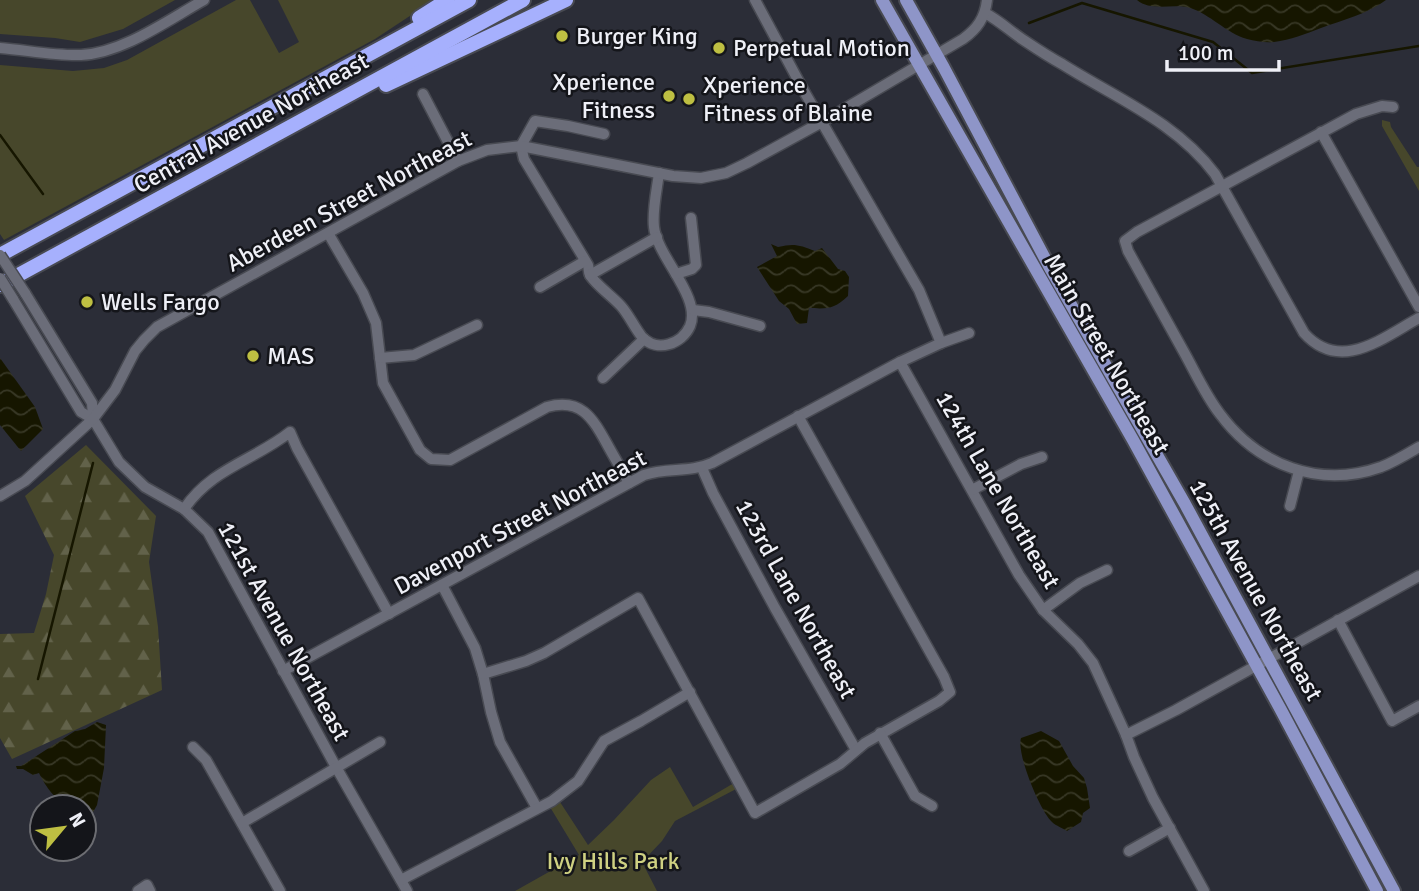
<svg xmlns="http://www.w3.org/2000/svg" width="1419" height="891" font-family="Signika,sans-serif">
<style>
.green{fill:#47472b}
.forest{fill:url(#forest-firs)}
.water{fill:url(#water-waves)}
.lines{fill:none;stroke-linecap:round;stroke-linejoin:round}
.stream{stroke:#161600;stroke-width:2.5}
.minor-casing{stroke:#484a52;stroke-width:13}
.major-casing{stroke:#484a52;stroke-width:16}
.highway-casing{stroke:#484a52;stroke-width:18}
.minor{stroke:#6b6d79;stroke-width:10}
.major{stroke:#8e95c8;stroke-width:12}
.highway{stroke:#a6b0fd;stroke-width:14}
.minor-bridge-casing{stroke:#484a52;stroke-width:13;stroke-linecap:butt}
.minor-bridge{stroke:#6b6d79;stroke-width:10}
.poi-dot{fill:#bebf42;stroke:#14151a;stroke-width:2.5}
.labels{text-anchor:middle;stroke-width:5;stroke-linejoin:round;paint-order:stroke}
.poi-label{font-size:24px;fill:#eff0f7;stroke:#14151a;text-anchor:start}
.street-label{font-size:24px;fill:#eff0f7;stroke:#14151a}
.park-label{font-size:24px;fill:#cfd182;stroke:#14151a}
</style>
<defs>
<pattern id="forest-firs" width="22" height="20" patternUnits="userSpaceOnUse" patternTransform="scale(1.75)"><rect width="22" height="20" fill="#47472b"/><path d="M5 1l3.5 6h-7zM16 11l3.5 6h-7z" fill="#62624a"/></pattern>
<pattern id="water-waves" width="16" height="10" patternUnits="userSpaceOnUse" patternTransform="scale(1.75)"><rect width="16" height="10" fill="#161600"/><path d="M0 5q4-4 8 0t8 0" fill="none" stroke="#383826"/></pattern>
</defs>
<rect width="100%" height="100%" fill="#2b2d37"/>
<g class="green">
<path d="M0 0H175L123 29 80 42 55 38 0 34Z"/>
<path d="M236 0H250L279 53 299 42 278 0H434L375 39 4 240 0 234V65L73 71 104 68 127 60Z"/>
<path d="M1382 120 1390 122 1391 127 1417 167H1419V191L1382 126Z"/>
<path d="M670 767 693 807 734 783 738 788 675 821 662 841 642 862 657 891H515L579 855 550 807 560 802 588 845 614 820 651 780Z"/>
</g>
<path class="forest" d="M86 445 156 516 149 562 158 627 162 690 12 759 0 738V634L34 633 46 594 54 555 25 496Z"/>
<g class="water">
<path d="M1137 0H1386C1367 14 1343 20 1321 28 1305 34 1291 40 1274 42 1266 43 1255 41 1247 39 1226 33 1210 14 1190 8 1173 3 1151 12 1137 0Z"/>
<path d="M771 244 778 247C794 243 800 245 815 251L822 248 838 269 845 271 849 277 848 296C834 309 828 309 809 308L807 323 797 324 789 309 779 301 757 267 777 256Z"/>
<path d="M0 358 35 407 43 429 21 451 0 425Z"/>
<path d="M97 722 106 725 104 768 97 805 87 823 84 820V807C80 807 76 808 72 807 57 803 45 786 39 773L33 775 23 769H17L16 766H21L75 731 85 729Z"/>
<path d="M1041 731 1059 741 1073 766 1084 778 1087 788 1090 808 1083 813 1081 822 1067 831C1063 828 1056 826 1052 822 1040 811 1016 753 1021 738Z"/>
</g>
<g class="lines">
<g class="stream">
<path d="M1029 23 1082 3 1213 42 1252 73 1419 46"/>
<path d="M0 135 43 194"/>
<path d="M38 679 93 463"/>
</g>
<defs>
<g id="minor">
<path d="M755 0 805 93 919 290 941 343"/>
<path d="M985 13C1000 21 1011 32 1025 41 1037 49 1049 57 1062 64 1116 98 1176 122 1215 174L1304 333C1340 373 1381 339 1419 318"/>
<path d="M0 48C26 50 55 56 81 55 123 53 168 20 204 0"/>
<path d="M423 94 458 161"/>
<path d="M1393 107 1382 106 1356 114 1137 232 1125 241 1128 251C1147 285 1166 319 1185 354 1196 374 1206 396 1220 414 1258 465 1319 489 1381 467 1394 462 1407 454 1419 447"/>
<path d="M1321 132 1419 307"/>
<path d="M604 134 568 126 535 121 521 146 524 159 588 265C589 268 588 272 590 275 595 284 613 297 621 306 629 315 634 327 642 337 657 353 682 344 690 326 702 297 657 257 654 227 652 211 657 189 659 173"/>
<path d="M328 233 363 293 376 323 383 383 420 450 431 459 450 460 547 407C581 398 592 417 607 444 614 457 622 470 629 483"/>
<path d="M676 274 692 269 696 265 691 218"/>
<path d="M590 275 657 237"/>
<path d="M540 287 585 261"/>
<path d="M25 293 92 403 93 419 119 462 145 487 184 509 208 532 336 767 407 891"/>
<path d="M13 299 81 412 93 419"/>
<path d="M693 310 709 312 760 326"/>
<path d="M380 358 414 355 477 325"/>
<path d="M900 362 1019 575 1043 610 1078 644 1093 663 1126 735 1134 757 1153 798 1204 891"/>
<path d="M603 378 644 339"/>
<path d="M702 468 713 493 775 608 856 750"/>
<path d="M972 490 1021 464 1042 457"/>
<path d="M0 496 25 481 93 419 115 390 135 351 144 340 157 327 458 161 487 150 521 146 673 176 701 178 726 173 747 163 822 122 963 39C977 29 985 18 987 0"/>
<path d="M1290 506 1299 471"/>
<path d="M184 509C212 468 253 461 290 432L297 448 389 614"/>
<path d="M442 585 475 648 483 674 491 712 500 742 537 808"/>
<path d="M1043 610 1080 583 1107 570"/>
<path d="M1338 620 1392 721 1419 706"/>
<path d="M283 671 644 475C667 467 690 473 712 463L900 362 941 343 969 333"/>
<path d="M483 674 526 661 544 653 638 598 755 813 840 764 865 743 939 701 950 692 944 677 798 416"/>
<path d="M880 733 915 796 932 806"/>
<path d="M1126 735 1176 710 1419 576"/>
<path d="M193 747 206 760 280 891"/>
<path d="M242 823 380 742"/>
<path d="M1129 851 1170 828"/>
<path d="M401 880 552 801 578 781 604 741 641 721 690 692"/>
<path d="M138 891 147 885 150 891"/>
</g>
<g id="major">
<path d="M882 0 1133 440 1282 712 1377 891"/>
<path d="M906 0 944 68 1050 268 1185 504 1394 891"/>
</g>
<g id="highway">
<path d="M419 18 447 0"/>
<path d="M386 85 566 0"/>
<path d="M0 255 469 0"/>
<path d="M0 285 523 0"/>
</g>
</defs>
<use href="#minor" class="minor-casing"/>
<use href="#major" class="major-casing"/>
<use href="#highway" class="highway-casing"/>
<use href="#minor" class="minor"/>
<use href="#major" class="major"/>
<use href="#highway" class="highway"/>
<defs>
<g id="minor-bridge">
<path d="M0 255 25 293"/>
<path d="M0 278 13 299"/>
</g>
</defs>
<use href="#minor-bridge" class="minor-bridge-casing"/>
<use href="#minor-bridge" class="minor-bridge"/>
</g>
<g class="poi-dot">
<circle cx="562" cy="36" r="7"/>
<circle cx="719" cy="48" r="7"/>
<circle cx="669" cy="96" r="7"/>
<circle cx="689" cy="99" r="7"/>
<circle cx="87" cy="302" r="7"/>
<circle cx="253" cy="356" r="7"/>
</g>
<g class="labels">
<g class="poi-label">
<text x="576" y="44">Burger King</text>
<text x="733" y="56">Perpetual Motion</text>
<text x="655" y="90" text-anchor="end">Xperience<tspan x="655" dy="28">Fitness</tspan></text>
<text x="703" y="93">Xperience<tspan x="703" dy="28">Fitness of Blaine</tspan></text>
<text x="101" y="310">Wells Fargo</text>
<text x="267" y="364">MAS</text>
</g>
<g class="street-label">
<text transform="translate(251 123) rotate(-29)" y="8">Central Avenue Northeast</text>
<text transform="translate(349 201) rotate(-28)" y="8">Aberdeen Street Northeast</text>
<text transform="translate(1107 354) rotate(60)" y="8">Main Street Northeast</text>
<text transform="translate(998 490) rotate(60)" y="8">124th Lane Northeast</text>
<text transform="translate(520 522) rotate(-28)" y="8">Davenport Street Northeast</text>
<text transform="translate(1256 590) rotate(61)" y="8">125th Avenue Northeast</text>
<text transform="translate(796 599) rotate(61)" y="8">123rd Lane Northeast</text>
<text transform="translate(284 631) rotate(61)" y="8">121st Avenue Northeast</text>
</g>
<g class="park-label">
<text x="613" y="869">Ivy Hills Park</text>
</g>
</g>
<g transform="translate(63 828) rotate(61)"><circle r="33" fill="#14151a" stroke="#6c6d72" stroke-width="2"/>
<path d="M0-5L12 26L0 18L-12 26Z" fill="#bebf42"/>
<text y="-10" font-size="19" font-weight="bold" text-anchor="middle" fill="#eff0f7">N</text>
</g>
<path d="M1167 60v10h112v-10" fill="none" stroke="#eff0f7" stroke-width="3.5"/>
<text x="1178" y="60" font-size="21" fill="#eff0f7" stroke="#14151a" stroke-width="5" paint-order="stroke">100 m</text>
</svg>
